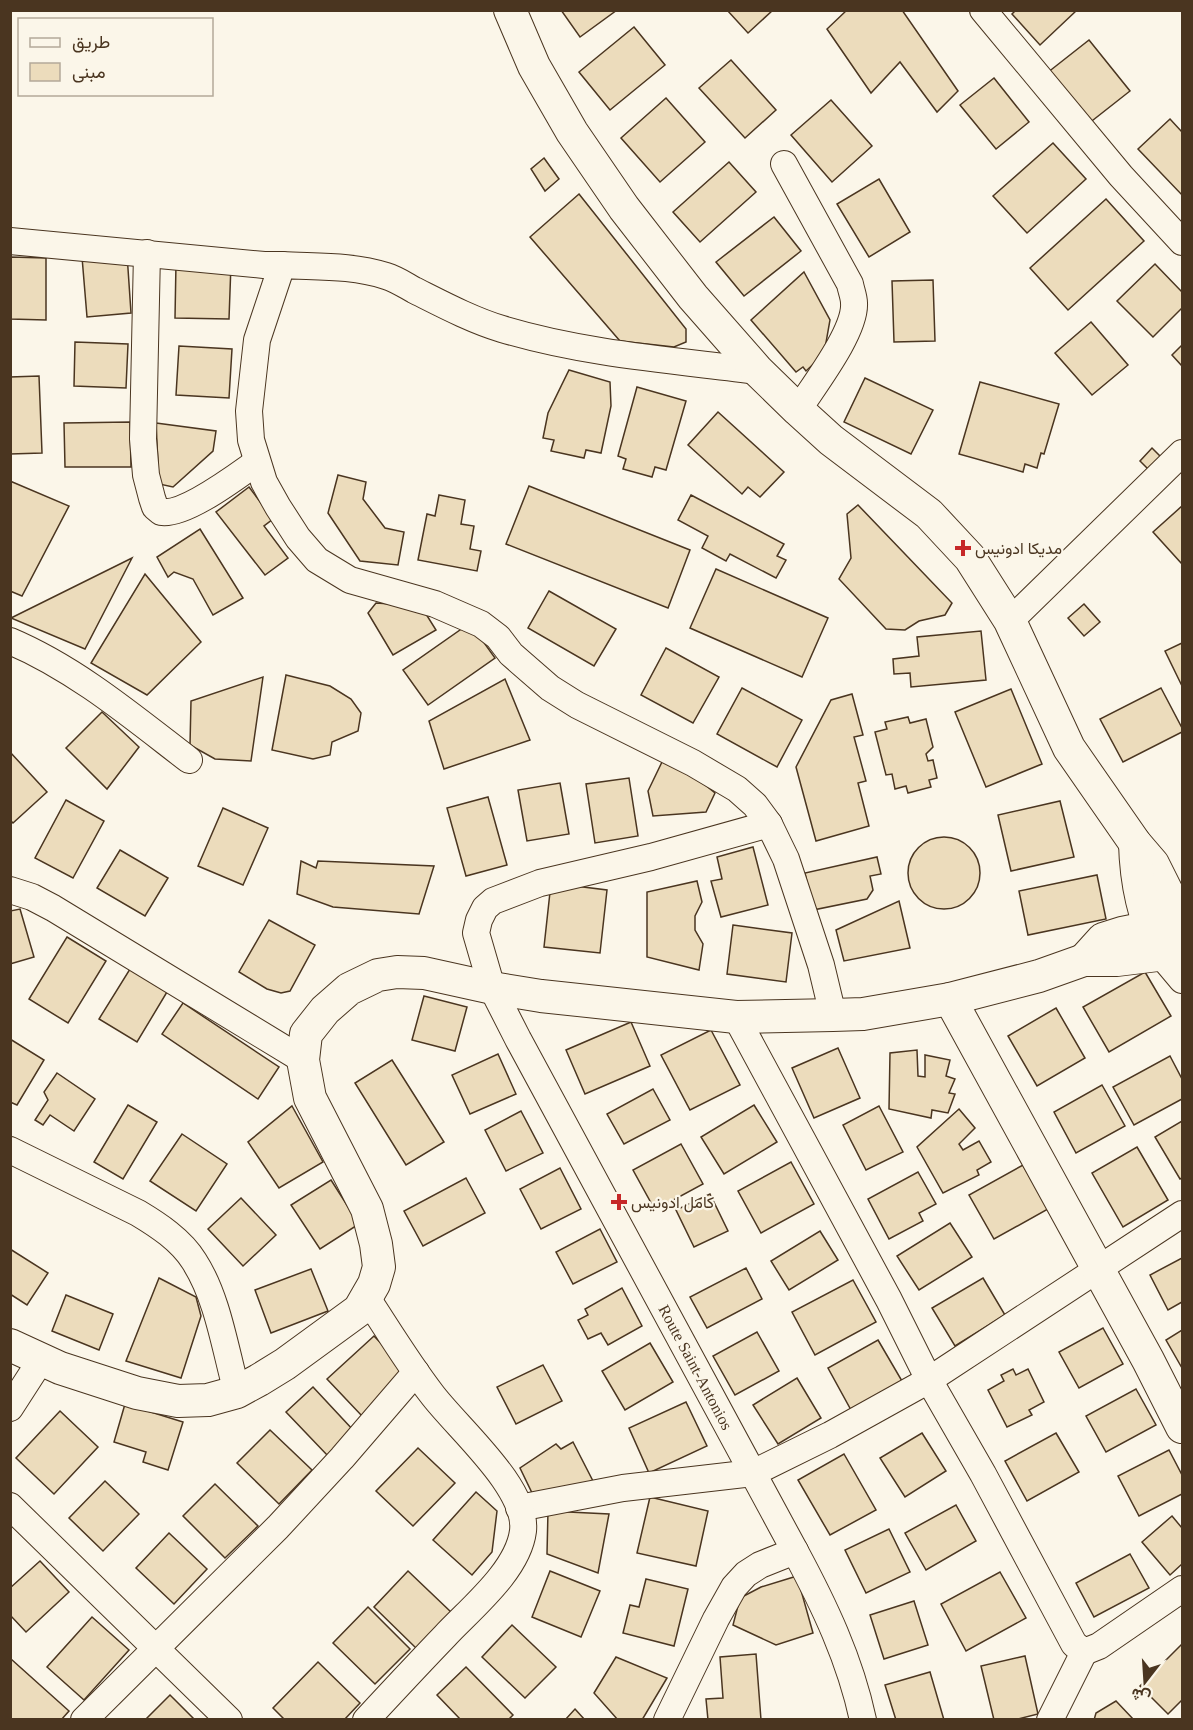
<svg xmlns="http://www.w3.org/2000/svg" width="1193" height="1730" font-family="'Times New Roman',Vazirmatn,serif">
<style>
.building{fill:#ecdcbc;stroke:#4a3520;stroke-width:1.5}
.lines{fill:none;stroke-linecap:round;stroke-linejoin:round}
.minor-casing{stroke:#4a3520;stroke-width:28}
.major-casing{stroke:#4a3520;stroke-width:34}
.minor{stroke:#fbf6e9;stroke-width:26}
.major{stroke:#fbf6e9;stroke-width:32}
.poi-dot{fill:#c62828;stroke:#fbf6e9;stroke-width:2}
.labels{text-anchor:middle;stroke-width:4.5;stroke-linejoin:round;paint-order:stroke}
.poi-label{font-size:16px;fill:#4a3520;stroke:#fbf6e9;text-anchor:start}
.street-label{font-size:16px;fill:#4a3520;stroke:#fbf6e9}
</style>
<rect width="100%" height="100%" fill="#fbf6e9"/>
<g class="building">
<path d="M561 10H617L580 37Z"/>
<path d="M727 10H773L748 33Z"/>
<path d="M847 10H902L958 91 937 112 900 62 871 93 827 29Z"/>
<path d="M1016 10H1077L1040 45 1012 14Z"/>
<path d="M634 27 665 65 610 110 579 72Z"/>
<path d="M1089 40 1130 91 1088 124 1047 73Z"/>
<path d="M731 60 776 110 745 138 699 88Z"/>
<path d="M994 78 1029 122 996 149 960 105Z"/>
<path d="M666 98 705 142 660 182 621 138Z"/>
<path d="M831 100 872 146 832 182 791 135Z"/>
<path d="M1170 119 1182 132V195L1138 149Z"/>
<path d="M1053 143 1086 179 1027 233 993 196Z"/>
<path d="M544 158 559 179 545 191 531 169Z"/>
<path d="M729 162 756 192 700 242 673 212Z"/>
<path d="M879 179 910 232 869 257 837 204Z"/>
<path d="M579 194 686 329V342L674 347 620 341 530 237Z"/>
<path d="M1106 199 1144 241 1068 310 1030 268Z"/>
<path d="M774 217 801 251 744 296 716 262Z"/>
<path d="M127 254 131 313 87 317 82 257Z"/>
<path d="M10 257 46 258V320L10 319Z"/>
<path d="M176 263 231 264 229 319 175 318Z"/>
<path d="M1155 264 1182 292V308L1153 337 1117 301Z"/>
<path d="M804 272 830 320 824 354 806 371 803 367 796 372 751 320Z"/>
<path d="M933 280 935 341 894 342 892 281Z"/>
<path d="M1091 322 1128 365 1092 395 1055 353Z"/>
<path d="M75 342 128 344 126 388 74 386Z"/>
<path d="M1182 345V366L1172 355Z"/>
<path d="M179 346 232 349 229 398 176 395Z"/>
<path d="M569 370 610 382 611 406 601 453 586 450 584 458 551 451 554 440 543 438 548 413Z"/>
<path d="M39 376 42 453 10 454V377Z"/>
<path d="M865 378 933 410 911 454 844 422Z"/>
<path d="M980 382 1059 404 1044 454 1041 453 1037 468 1025 464 1023 472 959 454Z"/>
<path d="M637 387 686 401 666 470 655 467 652 477 623 469 626 459 618 456Z"/>
<path d="M718 412 784 472 760 497 748 487 742 494 688 445Z"/>
<path d="M130 422 131 467H65L64 423Z"/>
<path d="M156 423 216 431 213 451 173 487 159 484Z"/>
<path d="M1152 448 1166 462 1154 475 1140 461Z"/>
<path d="M338 475 366 482 363 499 385 528 404 532 398 565 360 561 328 513Z"/>
<path d="M10 481 69 506 22 596 10 591Z"/>
<path d="M529 486 690 550 668 608 506 544Z"/>
<path d="M249 487 273 519 264 526 288 558 265 575 216 512Z"/>
<path d="M439 495 465 500 461 524 474 526 470 549 481 551 477 571 418 560 427 514 435 516Z"/>
<path d="M691 495 784 544 777 556 786 560 776 578 730 554 726 561 702 548 708 536 678 520Z"/>
<path d="M858 505 952 603 945 615 919 621 905 630 886 629 839 579 851 558 847 514Z"/>
<path d="M1182 506V564L1153 532Z"/>
<path d="M200 529 243 598 213 615 193 579 174 572 168 577 157 557Z"/>
<path d="M132 558 85 649 11 618Z"/>
<path d="M716 569 828 618 802 677 690 628Z"/>
<path d="M145 574 201 642 147 695 91 663Z"/>
<path d="M549 591 616 629 594 666 528 628Z"/>
<path d="M376 603 421 606 436 630 393 655 368 613Z"/>
<path d="M1084 604 1100 622 1084 636 1068 618Z"/>
<path d="M470 623 495 658 428 705 403 670Z"/>
<path d="M981 631 986 680 911 687 910 673 894 674 893 659 919 656 917 637Z"/>
<path d="M1182 643V686L1165 651Z"/>
<path d="M666 648 719 677 693 723 641 695Z"/>
<path d="M286 675 330 686 351 699 361 713 358 731 332 742 330 755 313 759 272 750Z"/>
<path d="M263 677 251 761 215 759 190 745 191 701Z"/>
<path d="M505 679 530 740 444 769 429 721Z"/>
<path d="M742 688 802 720 777 767 717 734Z"/>
<path d="M1161 688 1182 728V732L1123 762 1100 719Z"/>
<path d="M1011 689 1042 764 986 787 955 712Z"/>
<path d="M852 694 863 735 854 737 866 781 858 783 869 826 816 841 796 767 831 700Z"/>
<path d="M102 712 139 747 107 789 66 748Z"/>
<path d="M908 717 910 723 926 719 933 747 926 754 928 761 933 760 937 778 929 780 931 787 908 793 906 786 895 789 892 774 886 775 875 732 887 729 885 722Z"/>
<path d="M10 752 47 792 13 823 10 820Z"/>
<path d="M662 762 683 767 715 793 706 812 653 816 648 791Z"/>
<path d="M629 778 638 836 595 843 586 784Z"/>
<path d="M560 783 569 834 527 841 518 790Z"/>
<path d="M488 797 507 865 466 876 447 808Z"/>
<path d="M66 800 104 821 73 878 35 858Z"/>
<path d="M1060 801 1074 857 1011 871 998 815Z"/>
<path d="M223 808 268 828 243 885 198 866Z"/>
<circle cx="944" cy="873" r="36"/>
<path d="M753 847 768 905 721 917 711 881 722 879 717 857Z"/>
<path d="M120 850 168 878 145 916 97 888Z"/>
<path d="M877 857 881 874 870 876 873 890 867 899 813 910 805 873Z"/>
<path d="M301 861 316 868 318 861 434 866 419 914 333 907 297 894Z"/>
<path d="M1097 875 1106 919 1028 935 1019 891Z"/>
<path d="M697 881 702 902 695 916V930L703 944 699 970 647 957V892Z"/>
<path d="M551 883 607 890 600 953 544 947Z"/>
<path d="M899 901 910 948 844 961 836 930Z"/>
<path d="M20 909 34 957 10 964V911Z"/>
<path d="M269 920 315 945 290 991 281 993 267 989 239 972Z"/>
<path d="M733 925 792 933 786 982 727 974Z"/>
<path d="M67 937 106 961 68 1023 29 999Z"/>
<path d="M130 969 167 992 137 1042 99 1019Z"/>
<path d="M1145 972 1171 1016 1109 1052 1083 1007Z"/>
<path d="M424 996 467 1007 455 1051 412 1040Z"/>
<path d="M183 1003 279 1067 258 1099 162 1034Z"/>
<path d="M1056 1008 1085 1058 1037 1086 1008 1036Z"/>
<path d="M631 1022 650 1066 585 1094 566 1050Z"/>
<path d="M711 1030 740 1085 690 1110 661 1055Z"/>
<path d="M10 1039 44 1060 17 1105 10 1102Z"/>
<path d="M838 1048 860 1098 814 1118 792 1068Z"/>
<path d="M917 1050 918 1076 925 1077V1055L950 1060 946 1076 955 1079 949 1093 955 1094 948 1113 932 1110 931 1118 889 1109 890 1053Z"/>
<path d="M498 1054 516 1094 470 1114 452 1075Z"/>
<path d="M1170 1056 1182 1079V1099L1134 1125 1113 1087Z"/>
<path d="M392 1060 444 1142 406 1165 355 1083Z"/>
<path d="M57 1073 95 1099 74 1131 50 1115 43 1125 35 1120 48 1100 44 1092Z"/>
<path d="M1102 1085 1125 1126 1076 1153 1054 1112Z"/>
<path d="M653 1089 670 1120 624 1144 607 1114Z"/>
<path d="M128 1105 157 1122 123 1179 94 1162Z"/>
<path d="M754 1105 777 1142 724 1174 701 1137Z"/>
<path d="M292 1106 323 1162 279 1188 248 1142Z"/>
<path d="M879 1106 903 1152 866 1170 843 1125Z"/>
<path d="M959 1109 975 1128 959 1144 963 1150 979 1141 991 1162 977 1170 979 1175 943 1193 917 1147Z"/>
<path d="M521 1111 543 1153 506 1171 485 1130Z"/>
<path d="M1182 1121V1178L1180 1179 1155 1137Z"/>
<path d="M182 1134 227 1164 196 1211 150 1181Z"/>
<path d="M681 1144 703 1184 655 1210 633 1170Z"/>
<path d="M1137 1147 1168 1200 1123 1227 1092 1173Z"/>
<path d="M791 1162 814 1204 761 1233 738 1191Z"/>
<path d="M1023 1165 1048 1209 994 1239 969 1195Z"/>
<path d="M560 1168 581 1209 541 1229 520 1189Z"/>
<path d="M918 1172 936 1204 919 1213 923 1221 889 1239 868 1199Z"/>
<path d="M466 1178 485 1213 423 1246 404 1211Z"/>
<path d="M331 1180 359 1224 320 1249 291 1205Z"/>
<path d="M710 1194 728 1231 694 1247 676 1210Z"/>
<path d="M241 1198 276 1235 243 1266 208 1229Z"/>
<path d="M950 1223 972 1257 919 1290 897 1256Z"/>
<path d="M600 1229 617 1262 573 1284 556 1252Z"/>
<path d="M820 1231 838 1260 789 1290 771 1261Z"/>
<path d="M10 1249 48 1273 27 1305 10 1294Z"/>
<path d="M1182 1258V1302L1168 1310 1150 1275Z"/>
<path d="M746 1268 762 1299 707 1328 690 1297Z"/>
<path d="M311 1269 328 1311 271 1333 255 1290Z"/>
<path d="M159 1278 196 1297 201 1316 181 1378 126 1361Z"/>
<path d="M983 1278 1005 1315 955 1346 932 1308Z"/>
<path d="M853 1280 876 1322 815 1355 792 1312Z"/>
<path d="M622 1288 642 1326 608 1345 601 1333 588 1339 578 1320 588 1315 585 1309Z"/>
<path d="M66 1295 113 1314 99 1350 52 1331Z"/>
<path d="M1103 1328 1123 1364 1079 1388 1059 1352Z"/>
<path d="M1182 1330V1368L1166 1340Z"/>
<path d="M757 1332 779 1371 735 1395 713 1356Z"/>
<path d="M374 1336 409 1373 362 1416 327 1379Z"/>
<path d="M878 1340 902 1381 851 1410 828 1368Z"/>
<path d="M650 1343 673 1382 625 1410 602 1371Z"/>
<path d="M543 1365 562 1401 516 1424 497 1387Z"/>
<path d="M1013 1369 1016 1375 1028 1369 1044 1402 1029 1410 1032 1415 1007 1427 988 1390 1004 1381 1001 1375Z"/>
<path d="M797 1378 821 1418 778 1444 753 1405Z"/>
<path d="M313 1387 354 1431 328 1456 286 1412Z"/>
<path d="M1136 1389 1156 1425 1106 1452 1086 1416Z"/>
<path d="M686 1402 707 1446 649 1473 629 1428Z"/>
<path d="M125 1404 183 1422 168 1470 143 1462 146 1452 114 1442Z"/>
<path d="M60 1411 98 1447 54 1494 16 1458Z"/>
<path d="M270 1430 312 1470 279 1504 237 1463Z"/>
<path d="M922 1433 946 1471 905 1497 880 1458Z"/>
<path d="M1056 1433 1079 1472 1027 1501 1005 1461Z"/>
<path d="M573 1442 594 1483 535 1499 520 1468 556 1444 561 1449Z"/>
<path d="M418 1448 455 1483 413 1526 376 1491Z"/>
<path d="M1169 1450 1182 1475V1494L1139 1516 1118 1476Z"/>
<path d="M844 1454 876 1510 830 1535 798 1480Z"/>
<path d="M105 1481 139 1514 103 1551 69 1518Z"/>
<path d="M215 1484 258 1526 225 1558 183 1516Z"/>
<path d="M476 1492 497 1511 492 1552 472 1575 433 1540Z"/>
<path d="M650 1497 708 1511 696 1566 637 1553Z"/>
<path d="M956 1505 976 1541 926 1570 905 1533Z"/>
<path d="M548 1511 609 1514 598 1573 547 1554Z"/>
<path d="M1172 1516 1182 1528V1564L1170 1575 1142 1542Z"/>
<path d="M889 1529 910 1572 866 1593 845 1550Z"/>
<path d="M169 1533 207 1569 174 1604 136 1568Z"/>
<path d="M1130 1554 1149 1588 1094 1617 1076 1583Z"/>
<path d="M40 1561 69 1592 26 1632 10 1615V1588Z"/>
<path d="M408 1571 452 1613 417 1649 374 1607Z"/>
<path d="M550 1571 600 1591 581 1637 532 1617Z"/>
<path d="M1000 1572 1026 1618 966 1651 941 1604Z"/>
<path d="M797 1576 813 1633 776 1645 733 1625 740 1598 761 1587Z"/>
<path d="M646 1579 688 1589 674 1646 623 1633 630 1605 639 1607Z"/>
<path d="M914 1601 928 1645 884 1659 870 1615Z"/>
<path d="M368 1607 410 1649 375 1684 333 1643Z"/>
<path d="M92 1617 129 1650 84 1700 47 1667Z"/>
<path d="M512 1625 556 1667 525 1698 482 1657Z"/>
<path d="M1182 1644V1700L1168 1714 1140 1686Z"/>
<path d="M756 1654 761 1720H708L706 1699 723 1698 720 1657Z"/>
<path d="M1025 1656 1038 1714 1014 1720H994L981 1666Z"/>
<path d="M616 1657 667 1678 642 1720H618L594 1693Z"/>
<path d="M11 1659 69 1711 61 1720H10Z"/>
<path d="M318 1662 360 1703 344 1720H285L273 1708Z"/>
<path d="M466 1667 513 1715 508 1720H461L437 1695Z"/>
<path d="M930 1672 944 1720H896L885 1685Z"/>
<path d="M170 1695 195 1720H145Z"/>
<path d="M1116 1701 1134 1720H1094L1096 1713Z"/>
<path d="M575 1709 585 1720H565Z"/>
</g>
<g class="lines">
<defs>
<g id="minor">
<path d="M983 10 1121 176 1182 242"/>
<path d="M784 164 850 284C851 290 854 297 854 303 856 331 814 385 798 410"/>
<path d="M10 241 264 265H282"/>
<path d="M147 253 143 439 146 475 152 498 155 507 161 512C185 516 237 476 257 462"/>
<path d="M758 371C672 360 585 354 502 329 472 320 442 304 414 290 405 285 396 279 386 276 352 265 317 267 282 265L257 340 249 411 251 440 264 482 278 507 298 538 317 560 350 580 435 604 481 624 498 637 511 654 550 688 577 705 693 763 737 789 755 805 769 824 786 859 821 965 833 1015"/>
<path d="M1010 621 1182 453"/>
<path d="M10 641C76 669 133 717 189 760"/>
<path d="M10 890 32 897 53 908 303 1060"/>
<path d="M1161 955 1182 980"/>
<path d="M736 1017 889 1300 929 1380 983 1474 1074 1644 1084 1652 1099 1646 1182 1589"/>
<path d="M10 1150 138 1213C158 1225 181 1240 194 1261 218 1298 225 1349 237 1392"/>
<path d="M10 1408 41 1360"/>
<path d="M10 1506 229 1720"/>
<path d="M519 1508 623 1488 753 1473 830 1435 929 1380 1182 1214"/>
<path d="M795 1551C824 1605 850 1659 863 1720"/>
<path d="M84 1720 278 1527 342 1458 416 1372"/>
<path d="M366 1720C392 1692 418 1664 445 1636 470 1609 518 1571 523 1531 528 1487 456 1427 431 1393 408 1363 388 1330 367 1298"/>
<path d="M667 1720 716 1619 734 1587 746 1574 760 1565 795 1551 518 1039 492 988 476 933 479 920 485 908 493 901 540 883 651 857 769 824"/>
<path d="M1050 1720 1084 1652"/>
</g>
<g id="major">
<path d="M510 10 534 66 572 132 624 208 693 297 758 371 798 410 831 440 929 514 970 558 1010 621 1069 748 1135 843 1153 864 1182 922"/>
<path d="M1135 843C1136 884 1144 918 1161 955"/>
<path d="M1084 960 1103 939 1122 933 1167 924"/>
<path d="M950 999 1148 1360 1182 1427"/>
<path d="M10 1345 60 1368 137 1393 178 1401 208 1400 237 1392 259 1380 285 1364 359 1310 374 1284 379 1267 376 1244 367 1209 310 1098 303 1060 306 1034 325 1010 349 989 378 975 397 972 424 973 492 988 541 996 736 1017 833 1015 863 1014 950 999 1039 976 1084 960H1117L1182 952"/>
</g>
</defs>
<use href="#minor" class="minor-casing"/>
<use href="#major" class="major-casing"/>
<use href="#minor" class="minor"/>
<use href="#major" class="major"/>
</g>
<g class="poi-dot">
<path d="M960 539h6v6h6v6h-6v6h-6v-6h-6v-6h6z"/>
<path d="M616 1193h6v6h6v6h-6v6h-6v-6h-6v-6h6z"/>
</g>
<g class="labels">
<g class="poi-label">
<text x="975" y="554">مديكا ادونيس</text>
<text x="631" y="1208">كامل ادونيس</text>
</g>
<g class="street-label">
<text transform="translate(696 1367) rotate(62)" y="6">Route Saint-Antonios</text>
</g>
</g>
<rect width="1193" height="1730" fill="none" stroke="#4a3520" stroke-width="24"/>
<rect x="18" y="18" width="195" height="78" fill="#fbf6e9" stroke="#b4a999" stroke-width="1.5"/>
<rect x="30" y="38" width="30" height="9" fill="#fbf6e9" stroke="#b4a999" stroke-width="1.5"/>
<text x="72" y="48" font-size="18" fill="#4a3520">طريق</text>
<rect x="30" y="63" width="30" height="18" fill="#ecdcbc" stroke="#b4a999" stroke-width="1.5"/>
<text x="72" y="78" font-size="18" fill="#4a3520">مبنى</text>
<g transform="translate(1145 1682) rotate(197)" stroke="#fbf6e9" stroke-width="4.5" paint-order="stroke">
<path d="M0-4.5L10 22L0 15L-10 22Z" fill="#4a3520"/>
<text y="-9" font-size="16" font-weight="bold" text-anchor="middle" fill="#4a3520">ش</text>
</g>
</svg>
